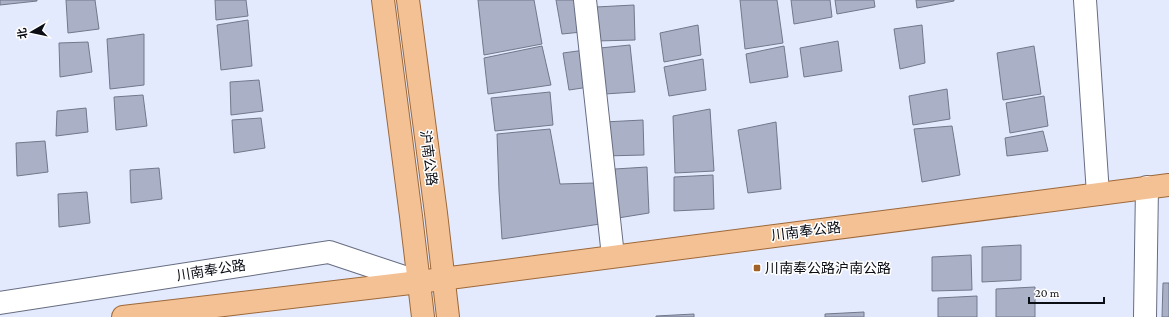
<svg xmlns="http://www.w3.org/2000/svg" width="1169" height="317" font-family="'Crimson Pro','Noto Sans SC',serif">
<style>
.building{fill:#aab1c7;stroke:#71788c}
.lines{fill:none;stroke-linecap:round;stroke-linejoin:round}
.street-casing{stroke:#676d81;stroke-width:24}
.primary-casing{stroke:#9d6839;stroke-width:24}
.street{stroke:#fff;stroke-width:22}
.primary{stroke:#f4c194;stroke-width:22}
.poi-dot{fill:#a06227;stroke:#fff;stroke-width:1.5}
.labels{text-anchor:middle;stroke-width:3;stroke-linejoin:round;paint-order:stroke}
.street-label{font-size:14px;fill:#0b0e15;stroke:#fff}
.poi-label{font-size:14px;fill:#0b0e15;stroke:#fff;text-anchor:start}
</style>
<rect width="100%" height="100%" fill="#e4eafd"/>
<g class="building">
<path d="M0 0H37V1L0 5Z"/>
<path d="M66 0H95L99 29 68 33Z"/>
<path d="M215 0H246L248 16 216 20Z"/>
<path d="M478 0H534L542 44 484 55Z"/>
<path d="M556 0H579L582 32 562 34Z"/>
<path d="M740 0H777L783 43 745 49Z"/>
<path d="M791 0H830L832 17 794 24Z"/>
<path d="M835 0H874L875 7 837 14Z"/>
<path d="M916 0H954V1L917 8Z"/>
<path d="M634 5 635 40 596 41V7Z"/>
<path d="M248 20 252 66 221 70 217 25Z"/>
<path d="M698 25 701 55 664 62 660 33Z"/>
<path d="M922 25 925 63 900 69 894 29Z"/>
<path d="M144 34V85L110 89 107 39Z"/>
<path d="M838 41 842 71 804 77 800 48Z"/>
<path d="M88 42 92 72 60 77 59 43Z"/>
<path d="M630 45 635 92 605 94 600 48Z"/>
<path d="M542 46 551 85 488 94 484 58Z"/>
<path d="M784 46 788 77 750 83 746 54Z"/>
<path d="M1034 46 1041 94 1003 100 997 53Z"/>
<path d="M585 50 589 87 569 90 563 53Z"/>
<path d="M703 59 706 90 669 96 664 67Z"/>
<path d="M259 80 263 111 231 115 230 82Z"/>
<path d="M947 89 950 119 913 125 909 96Z"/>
<path d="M550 92 553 125 495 131 491 98Z"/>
<path d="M143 95 147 126 116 130 114 97Z"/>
<path d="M1044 96 1048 126 1010 133 1006 103Z"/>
<path d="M86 108 88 132 56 136 57 111Z"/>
<path d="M710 109 714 171 675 173 673 116Z"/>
<path d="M261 118 265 148 234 153 232 120Z"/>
<path d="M643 120 644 155 604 156V122Z"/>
<path d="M776 122 781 189 748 193 738 130Z"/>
<path d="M952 126 960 175 922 182 914 129Z"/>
<path d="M550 129 560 184 594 183 600 224 502 239 499 191 497 134Z"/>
<path d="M1043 131 1048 151 1007 156 1005 138Z"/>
<path d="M45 141 48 172 17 176 16 143Z"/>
<path d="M647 167 649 213 618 218 615 169Z"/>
<path d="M159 168 162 199 131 203 130 170Z"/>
<path d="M713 175 714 209 674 211V177Z"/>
<path d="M87 192 90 223 59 227 58 194Z"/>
<path d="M1021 245V280L982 282V247Z"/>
<path d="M971 255 972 290 932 291V257Z"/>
<path d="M1163 283H1169V317H1162Z"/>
<path d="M1035 287V317H996V289Z"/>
<path d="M977 296V317H938V298Z"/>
<path d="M864 312V317H825V314Z"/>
<path d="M694 314V317H656V316Z"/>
</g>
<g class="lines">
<defs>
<g id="street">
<path d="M585 0 613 256"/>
<path d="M1085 0 1098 194"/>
<path d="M0 303 329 252 419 282"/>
<path d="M1145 317 1147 187"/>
</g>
<g id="primary">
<path d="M383 0 411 216 423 317"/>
<path d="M408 0 436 213 448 317"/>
<path d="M123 317 419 282 1169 185"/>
</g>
</defs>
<use href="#street" class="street-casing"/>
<use href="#primary" class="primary-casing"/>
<use href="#street" class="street"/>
<use href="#primary" class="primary"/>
</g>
<rect class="poi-dot" x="753" y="264" width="8" height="8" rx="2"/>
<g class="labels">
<g class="street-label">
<text transform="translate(429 158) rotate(83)" y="5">沪南公路</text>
<text transform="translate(806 231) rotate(-7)" y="5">川南奉公路</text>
<text transform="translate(211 270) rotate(-9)" y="5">川南奉公路</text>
</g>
<g class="poi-label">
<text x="765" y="273">川南奉公路沪南公路</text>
</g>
</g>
<g transform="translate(32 32) rotate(261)" stroke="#ffffff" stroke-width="3" paint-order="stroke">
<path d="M0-3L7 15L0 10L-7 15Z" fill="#0b0e15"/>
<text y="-6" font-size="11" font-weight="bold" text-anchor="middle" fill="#0b0e15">北</text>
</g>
<path d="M1029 297v6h75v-6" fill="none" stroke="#0b0e15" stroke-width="2"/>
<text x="1035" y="297" font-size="12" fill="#0b0e15" stroke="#ffffff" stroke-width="3" paint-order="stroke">20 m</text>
</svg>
